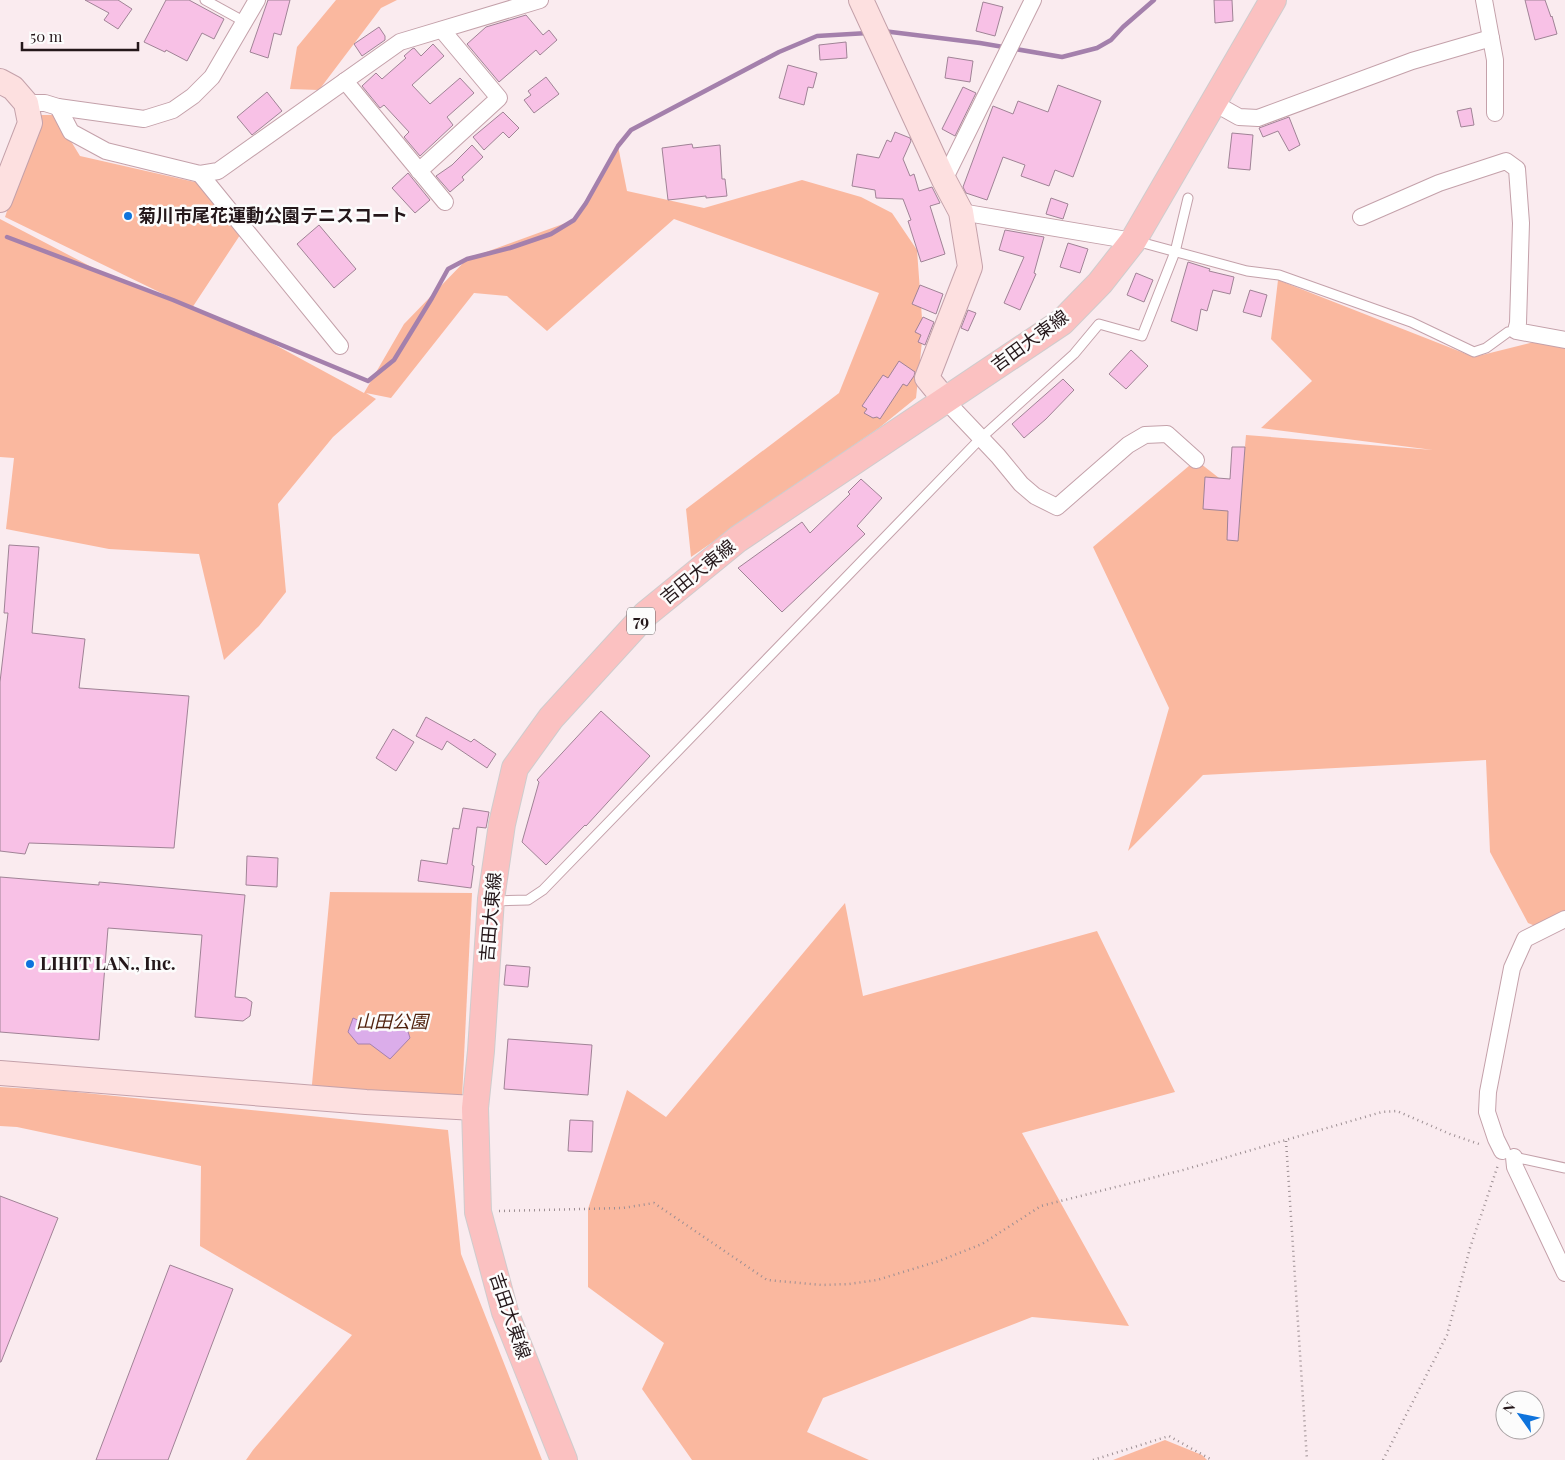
<svg xmlns="http://www.w3.org/2000/svg" width="1565" height="1460" font-family="'Playfair Display','Noto Sans JP',serif">
<style>
.green{fill:#fab89f}
.water{fill:#dbadea;stroke:#a480ac}
.lines{fill:none;stroke-linecap:round;stroke-linejoin:round}
.stream{stroke:#a480ac;stroke-width:4.5}
.building{fill:#f8c1e6;stroke:#a08396}
.lane-casing{stroke:#c4a1aa;stroke-width:11}
.street-casing{stroke:#c4a1aa;stroke-width:18}
.secondary-casing{stroke:#c4a1aa;stroke-width:26}
.primary-casing{stroke:#cfcccd;stroke-width:28}
.path{stroke:#9c8e92;stroke-width:2.5;stroke-dasharray:1 4;stroke-linecap:butt}
.lane{stroke:#fff;stroke-width:9}
.street{stroke:#fff;stroke-width:16}
.secondary{stroke:#fde0e0;stroke-width:24}
.primary{stroke:#fbc1c1;stroke-width:26}
.poi-dot{fill:#0e73dc;stroke:#fcfcfc;stroke-width:2}
.labels{text-anchor:middle;stroke-width:5;stroke-linejoin:round;paint-order:stroke}
.shield{fill:#fcfcfc;stroke:#655c5e;stroke-width:1}
.shield-label{font-size:16px;font-weight:bold;fill:#24171a}
.poi-label{font-size:18px;font-weight:bold;fill:#24171a;stroke:#fcfcfc;text-anchor:start}
.street-label{font-size:18px;fill:#24171a;stroke:#fcfcfc}
.park-label{font-size:18px;font-style:italic;fill:#51220e;stroke:#fcfcfc}
</style>
<rect width="100%" height="100%" fill="#faebef"/>
<g class="green">
<path d="M336 0H397L381 8 319 90 290 89 297 47Z"/>
<path d="M39 115H55L80 156 199 183 244 229 192 308 5 217Z"/>
<path d="M618 146 627 191 704 208 802 180 861 197 892 213 917 250 923 332 916 398 879 428 691 557 686 509 839 393 879 293 674 219 547 331 507 296 474 293 391 398 366 393 376 399 333 437 278 504 286 592 259 626 224 660 199 554 109 549 6 529 14 458 0 457V219L105 274 255 334 364 393 404 324 467 259 574 220Z"/>
<path d="M1278 280 1474 357 1538 341 1565 345V912L1540 928 1528 923 1490 852 1486 760 1203 775 1128 851 1169 708 1093 547 1196 460 1219 478 1241 492 1246 435 1433 450 1261 428 1312 381 1271 339Z"/>
<path d="M330 892 472 893 462 1098 311 1095Z"/>
<path d="M845 903 863 996 1097 931 1175 1092 1022 1133 1129 1326 1032 1317 823 1398 807 1432 869 1460H692L642 1389 664 1343 588 1287V1209L627 1090 666 1117Z"/>
<path d="M0 1087 66 1091 448 1130 461 1254 542 1460H246L253 1450 352 1335 200 1246 201 1166 17 1127 0 1126Z"/>
<path d="M1165 1440 1202 1455 1207 1460H1113Z"/>
</g>
<path class="water" d="M353 1018 374 1027 389 1024 406 1025 410 1038 390 1059 370 1044H358L348 1032Z"/>
<g class="lines">
<g class="stream">
<path d="M883 31 980 43 1062 57 1097 48 1111 40 1123 27 1154 0"/>
<path d="M7 237 173 300 368 381 394 360 432 298 448 269 467 259 510 248 551 234 574 220 586 203 618 146 631 130 779 52 817 36 868 33"/>
</g>
</g>
<g class="building">
<path d="M85 0H118L132 9 118 29 104 20 109 13Z"/>
<path d="M166 0H189L224 19 214 39 202 33 187 61 166 50 165 52 144 42Z"/>
<path d="M268 0H290L281 35 274 33 268 58 250 52Z"/>
<path d="M1214 0H1232L1233 21 1215 23Z"/>
<path d="M1525 0H1545L1551 17 1552 16 1557 34 1535 40Z"/>
<path d="M983 2 1003 7 995 36 976 31Z"/>
<path d="M526 15 543 35 549 30 557 40 540 55 536 50 499 82 467 44 486 27Z"/>
<path d="M379 27 385 36V40L362 56 354 44Z"/>
<path d="M846 42 847 58 820 60 819 45Z"/>
<path d="M433 44 444 56 412 85 430 104 460 78 474 93 447 117 453 125 420 156 404 137 409 132 384 105 380 108 362 86 376 73 382 79 406 58 404 56 412 49 414 48 421 56Z"/>
<path d="M948 57 973 61 970 82 945 78Z"/>
<path d="M788 65 817 73 813 88 808 87 804 105 779 98Z"/>
<path d="M546 77 559 94 534 113 524 100 531 95 528 91Z"/>
<path d="M1058 85 1101 101 1073 177 1055 170 1049 186 1021 176 1025 165 1003 157 987 200 966 193 963 187 993 106 1013 114 1018 101 1048 112Z"/>
<path d="M963 87 976 93 955 136 942 129Z"/>
<path d="M267 92 282 111 252 135 237 117Z"/>
<path d="M1471 108 1474 125 1461 127 1457 111Z"/>
<path d="M503 112 519 128 509 138 503 132 484 150 473 137Z"/>
<path d="M1289 117 1300 145 1289 151 1278 131 1263 137 1259 128Z"/>
<path d="M895 132 910 138 911 141 903 159 910 176 914 174 919 191 932 187 940 203 930 206 945 254 921 262 908 221 911 220 903 199 876 198 875 190 852 186 857 154 879 158 887 140 891 142Z"/>
<path d="M1232 133 1253 135 1250 170 1228 168Z"/>
<path d="M692 144 693 148 720 145 722 179H725L727 196 706 198V196L668 200 662 148Z"/>
<path d="M472 145 483 157 462 177 464 180 450 192 436 176 452 165Z"/>
<path d="M408 173 430 200 415 213 392 188Z"/>
<path d="M1051 198 1068 204 1063 219 1046 214Z"/>
<path d="M319 225 356 269 334 288 297 244Z"/>
<path d="M1005 230 1044 237 1034 273 1036 274 1020 310 1004 303 1024 257 999 250Z"/>
<path d="M1068 243 1088 249 1080 273 1060 267Z"/>
<path d="M1188 262 1210 269 1209 271 1234 277 1230 294 1213 290 1207 311 1201 309 1197 331 1171 321Z"/>
<path d="M1136 273 1153 280 1144 302 1127 295Z"/>
<path d="M920 285 943 294 936 314 912 304Z"/>
<path d="M1250 290 1267 295 1261 317 1243 312Z"/>
<path d="M968 310 976 313 968 331 961 328Z"/>
<path d="M923 317 934 322 925 345 918 342 921 335 915 332Z"/>
<path d="M1131 350 1148 366 1126 389 1109 374Z"/>
<path d="M899 361 915 372 914 376 907 386 903 384 880 419 877 417 873 418 864 413 867 409 862 406 883 375 888 378Z"/>
<path d="M1063 379 1074 390 1046 419 1024 438 1012 424Z"/>
<path d="M1232 447H1245L1238 541 1227 540 1228 511 1203 509 1205 477 1230 479Z"/>
<path d="M861 479 882 498 857 526 865 534 782 612 738 568 802 522 810 533 850 494 848 492Z"/>
<path d="M9 545 39 547 32 633 85 639 79 688 189 696 174 848 29 843 25 854 0 851V682L8 613H4Z"/>
<path d="M601 711 650 756 586 826 585 825 546 865 522 842 539 782 537 780Z"/>
<path d="M426 717 471 742 474 739 496 754 487 768 447 741 442 750 416 736Z"/>
<path d="M393 729 414 742 396 771 376 758Z"/>
<path d="M463 808 489 812 486 828 477 827 472 865 474 866 471 888 418 881 421 860 447 864 453 828 459 829Z"/>
<path d="M247 856 278 858 277 887 246 885Z"/>
<path d="M0 877 99 885V882L245 895 235 997 246 998 252 1002 250 1016 243 1021 195 1017 202 935 108 928 99 1040 0 1032Z"/>
<path d="M506 965 530 967 528 987 504 985Z"/>
<path d="M508 1039 592 1045 588 1095 504 1089Z"/>
<path d="M570 1120 593 1121 592 1152 568 1151Z"/>
<path d="M0 1196 58 1218 1 1362H0Z"/>
<path d="M170 1265 233 1289 168 1460H96Z"/>
</g>
<g class="lines">
<defs>
<g id="lane">
<path d="M205 0 245 22"/>
<path d="M1136 241 1247 271 1279 275 1411 322 1474 352 1486 348 1508 332 1516 331"/>
<path d="M494 901 528 900 543 890 981 438 1074 354 1099 324 1142 336 1175 252 1188 198"/>
<path d="M1514 1157 1565 1168"/>
</g>
<g id="street">
<path d="M1484 0 1495 60V113"/>
<path d="M345 81 445 202"/>
<path d="M26 103H45L58 107 144 119 173 110 193 96 212 77 257 0"/>
<path d="M1214 103 1239 117 1258 118 1412 61 1491 38"/>
<path d="M58 107 71 132 106 151 200 174 218 171 400 42 540 0"/>
<path d="M419 171 499 98 442 30"/>
<path d="M200 174 340 346"/>
<path d="M944 180 1033 0"/>
<path d="M961 212 1133 241"/>
<path d="M1361 217 1439 183 1506 161 1517 169 1521 223 1518 323 1516 331 1565 340"/>
<path d="M945 400 998 456 1021 484 1035 496 1057 507 1128 445 1145 435 1167 434 1196 460"/>
<path d="M1502 1151 1496 1139 1487 1112 1488 1092 1512 968 1525 939 1565 919"/>
<path d="M1514 1157 1515 1167 1565 1273"/>
</g>
<g id="secondary">
<path d="M861 0 944 180 961 212 970 267 927 378 945 400"/>
<path d="M0 81 13 88 26 103 30 123 0 200"/>
<path d="M0 1073 366 1102 475 1108"/>
</g>
<path id="primary" d="M564 1460 505 1312 478 1212 475 1108 481 1051 491 899 502 824 515 768 551 718 646 614 738 539 1062 322 1100 283 1133 241 1273 0"/>
</defs>
<use href="#lane" class="lane-casing"/>
<use href="#street" class="street-casing"/>
<use href="#secondary" class="secondary-casing"/>
<use href="#primary" class="primary-casing"/>
<g class="path">
<path d="M1286 1141 1307 1460"/>
<path d="M499 1211 623 1208 654 1203 767 1280 822 1285 849 1284 877 1280 939 1261 982 1244 1041 1206 1183 1170 1382 1112 1397 1111 1450 1134 1482 1145"/>
<path d="M1093 1460 1169 1436 1212 1460"/>
<path d="M1383 1460 1447 1335 1470 1248 1498 1165"/>
</g>
<use href="#lane" class="lane"/>
<use href="#street" class="street"/>
<use href="#secondary" class="secondary"/>
<use href="#primary" class="primary"/>
</g>
<g class="poi-dot">
<circle cx="128" cy="216" r="5"/>
<circle cx="30" cy="964" r="5"/>
</g>
<g class="labels">
<rect class="shield" x="627" y="607.5" width="28" height="27" rx="4"/>
<g class="shield-label">
<text x="641" y="627">79</text>
</g>
<g class="poi-label">
<text x="138" y="222">菊川市尾花運動公園テニスコート</text>
<text x="40" y="970">LIHIT LAN., Inc.</text>
</g>
<g class="street-label">
<text transform="translate(1030 341) rotate(-36)" y="6">吉田大東線</text>
<text transform="translate(698 572) rotate(-39)" y="6">吉田大東線</text>
<text transform="translate(491 917) rotate(-85)" y="6">吉田大東線</text>
<text transform="translate(510 1316) rotate(71)" y="6">吉田大東線</text>
</g>
<g class="park-label">
<text x="392" y="1028">山田公園</text>
</g>
</g>
<g transform="translate(1520 1415) rotate(303)"><circle r="24" fill="#fcfcfc" stroke="#a6a0a2"/>
<path d="M0-4L9 19L0 12L-9 19Z" fill="#0e73dc"/>
<text y="-8" font-size="14" font-weight="bold" text-anchor="middle" fill="#24171a">N</text>
</g>
<path d="M22 42v8h116v-8" fill="none" stroke="#24171a" stroke-width="2.5"/>
<text x="30" y="42" font-size="15" fill="#24171a" stroke="#fcfcfc" stroke-width="4" paint-order="stroke">50 m</text>
</svg>
